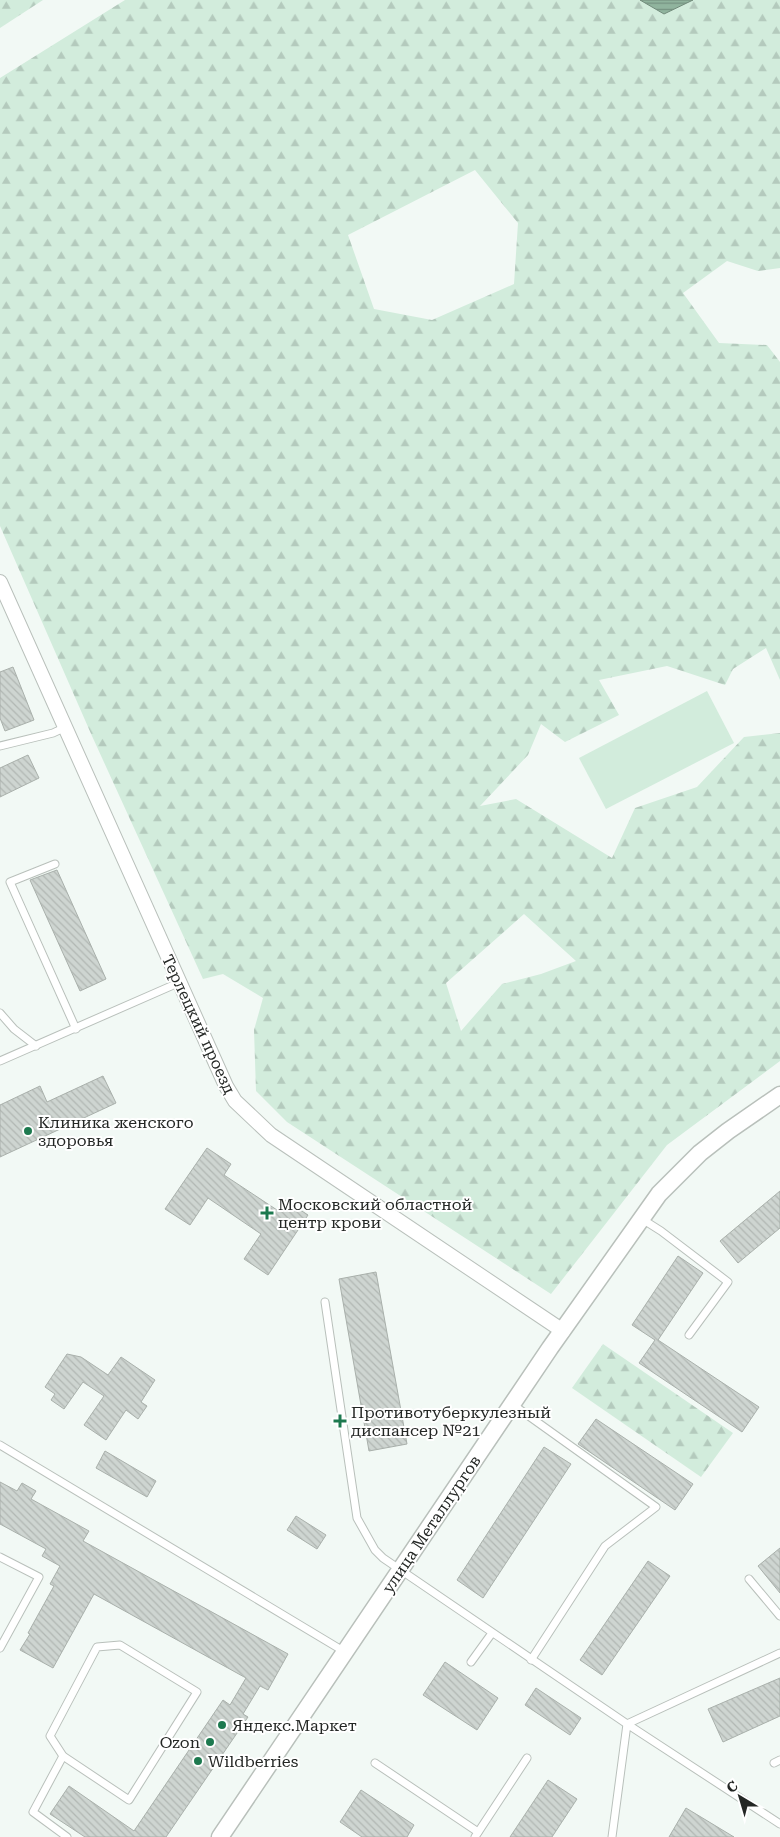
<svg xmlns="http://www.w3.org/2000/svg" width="780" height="1837" font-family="'Roboto Serif',serif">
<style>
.forest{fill:url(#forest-firs);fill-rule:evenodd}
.pitch{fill:#d2ecdc}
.water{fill:url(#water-rules);stroke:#708a7a}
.building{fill:url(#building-back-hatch);stroke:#a9b0ab}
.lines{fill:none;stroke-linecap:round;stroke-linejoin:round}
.service-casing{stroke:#b9c0bb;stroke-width:9}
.minor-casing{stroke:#b9c0bb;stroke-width:16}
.tertiary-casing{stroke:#b9c0bb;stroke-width:19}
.service{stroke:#fff;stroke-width:7}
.minor{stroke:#fff;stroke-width:14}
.tertiary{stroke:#fff;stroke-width:16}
.poi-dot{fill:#1d794f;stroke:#fff;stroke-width:2}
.labels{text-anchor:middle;stroke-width:4;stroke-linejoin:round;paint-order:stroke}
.street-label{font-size:16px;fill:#242725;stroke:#fff}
.poi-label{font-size:16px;fill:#242725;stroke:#fff;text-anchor:start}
</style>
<defs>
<pattern id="forest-firs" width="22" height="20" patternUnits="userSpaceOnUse" patternTransform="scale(1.25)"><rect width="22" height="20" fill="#d2ecdc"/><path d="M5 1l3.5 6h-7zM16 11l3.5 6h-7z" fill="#b4cabd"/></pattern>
<pattern id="water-rules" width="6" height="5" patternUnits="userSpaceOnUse" patternTransform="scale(1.25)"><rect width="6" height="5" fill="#90b49e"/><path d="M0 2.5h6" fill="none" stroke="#759281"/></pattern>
<pattern id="building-back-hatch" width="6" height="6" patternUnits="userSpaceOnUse" patternTransform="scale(1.25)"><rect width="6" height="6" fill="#ced5d1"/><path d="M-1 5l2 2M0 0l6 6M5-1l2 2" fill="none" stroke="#b1b7b3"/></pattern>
</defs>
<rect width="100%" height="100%" fill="#f2f9f5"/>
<g class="forest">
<path d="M0 0H43L0 28Z"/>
<path d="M125 0H640L664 14 693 0H780V268L758 271 727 261 683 293 719 343 767 345 780 362V680L766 648 733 669 725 685 667 666 599 680 619 715 565 742 541 724 528 755 480 806 516 799 612 858 635 808 697 787 744 737 780 733V1061L667 1145 551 1294 287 1122 256 1091 254 1030 263 998 223 974 203 979 92 736 0 526V78ZM475 170 518 223 514 284 432 320 374 309 348 235ZM524 914 576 961 541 974 502 984 461 1031 446 983Z"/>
<path d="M603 1344 733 1433 701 1477 572 1388Z"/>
</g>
<path class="pitch" d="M707 691 734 743 606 809 579 758Z"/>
<path class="water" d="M640 0H693L664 14Z"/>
<g class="building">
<path d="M13 667 34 720 5 731 0 718V672Z"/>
<path d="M28 755 39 778 0 797V768Z"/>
<path d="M57 870 106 979 80 991 30 880Z"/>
<path d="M103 1076 116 1103 0 1157V1105L40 1086 47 1102Z"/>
<path d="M207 1148 231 1164 224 1175 277 1210 285 1200 308 1215 268 1275 244 1259 261 1234 208 1198 190 1225 165 1209Z"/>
<path d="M780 1191V1228L738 1263 720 1241Z"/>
<path d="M678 1256 703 1273 658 1340 759 1407 742 1432 639 1363 655 1340 632 1325Z"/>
<path d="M376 1272 407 1444 369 1451 339 1279Z"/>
<path d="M67 1354 81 1357 108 1375 121 1357 155 1380 141 1402 147 1406 138 1419 126 1410 106 1440 84 1425 104 1396 83 1382 64 1409 51 1400 55 1394 45 1387Z"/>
<path d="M596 1419 693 1484 675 1510 578 1444Z"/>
<path d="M544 1447 571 1464 483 1598 457 1580Z"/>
<path d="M105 1451 156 1481 147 1497 96 1468Z"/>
<path d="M0 1482 17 1491 22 1483 36 1491 31 1499 89 1531 83 1541 288 1654 268 1690 260 1686 243 1714 248 1717 166 1837H85L50 1814 69 1786 134 1831 223 1700 230 1705 246 1678 94 1594 53 1668 20 1650 30 1634 28 1633 54 1586 50 1584 60 1566 42 1556 46 1549 0 1524Z"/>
<path d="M296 1516 326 1535 317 1549 287 1530Z"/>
<path d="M780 1548V1593L758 1566Z"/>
<path d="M648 1561 670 1576 602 1675 580 1660Z"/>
<path d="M445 1662 498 1698 477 1730 423 1695Z"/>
<path d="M780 1678V1716L723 1742 708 1709Z"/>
<path d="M536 1688 581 1718 570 1735 525 1705Z"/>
<path d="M548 1780 577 1799 552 1837H510Z"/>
<path d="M361 1790 414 1825 407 1837H362L340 1822Z"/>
<path d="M686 1808 734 1837H669Z"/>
</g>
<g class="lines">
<defs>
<g id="service">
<path d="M0 746 53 733 66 727"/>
<path d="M55 864 10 882 76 1029"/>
<path d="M0 1013 14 1029 36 1046"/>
<path d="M0 1061 178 983"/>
<path d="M642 1219 661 1231 728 1282 689 1335"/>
<path d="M325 1302 357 1518 375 1550 383 1558 627 1724 780 1653"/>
<path d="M512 1404 656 1507 605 1546 531 1660"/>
<path d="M0 1445 345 1652"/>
<path d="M0 1557 39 1577 0 1648"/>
<path d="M749 1579 780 1616"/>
<path d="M120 1645 197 1692 129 1800 63 1756 50 1736 97 1647Z"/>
<path d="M471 1662 492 1633"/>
<path d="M63 1756 33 1812 67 1837"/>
<path d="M375 1763 478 1832"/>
<path d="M774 1763 780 1760"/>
<path d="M475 1837 527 1758"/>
<path d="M612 1837 627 1724 780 1824"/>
</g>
<path id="minor" d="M0 582 226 1086 235 1101 271 1135 563 1331"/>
<path id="tertiary" d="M220 1837 550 1348 659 1194 700 1153 728 1131 780 1095"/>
</defs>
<use href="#service" class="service-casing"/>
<use href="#minor" class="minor-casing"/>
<use href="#tertiary" class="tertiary-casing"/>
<use href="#service" class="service"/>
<use href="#minor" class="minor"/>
<use href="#tertiary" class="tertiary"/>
</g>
<g class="poi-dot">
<circle cx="28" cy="1131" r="5"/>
<path d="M264.5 1205.5h5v5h5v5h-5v5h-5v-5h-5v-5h5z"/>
<path d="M337.5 1413.5h5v5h5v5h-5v5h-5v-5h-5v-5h5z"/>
<circle cx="222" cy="1725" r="5"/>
<circle cx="210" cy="1742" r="5"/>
<circle cx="198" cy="1761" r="5"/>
</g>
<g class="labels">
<g class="street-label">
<text transform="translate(199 1024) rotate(65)" y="6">Терлецкий проезд</text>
<text transform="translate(431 1524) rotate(-56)" y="6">улица Металлургов</text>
</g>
<g class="poi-label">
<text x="38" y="1128">Клиника женского<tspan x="38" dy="18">здоровья</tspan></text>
<text x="278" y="1210">Московский областной<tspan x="278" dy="18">центр крови</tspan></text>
<text x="351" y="1418">Противотуберкулезный<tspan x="351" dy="18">диспансер №21</tspan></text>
<text x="232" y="1731">Яндекс.Маркет</text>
<text x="200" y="1748" text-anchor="end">Ozon</text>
<text x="208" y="1767">Wildberries</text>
</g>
</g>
<g transform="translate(740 1797) rotate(322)" stroke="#ffffff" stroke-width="4" paint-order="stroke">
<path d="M0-4L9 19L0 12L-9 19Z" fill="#242725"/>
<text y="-8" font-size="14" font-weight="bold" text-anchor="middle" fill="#242725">С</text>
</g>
</svg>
